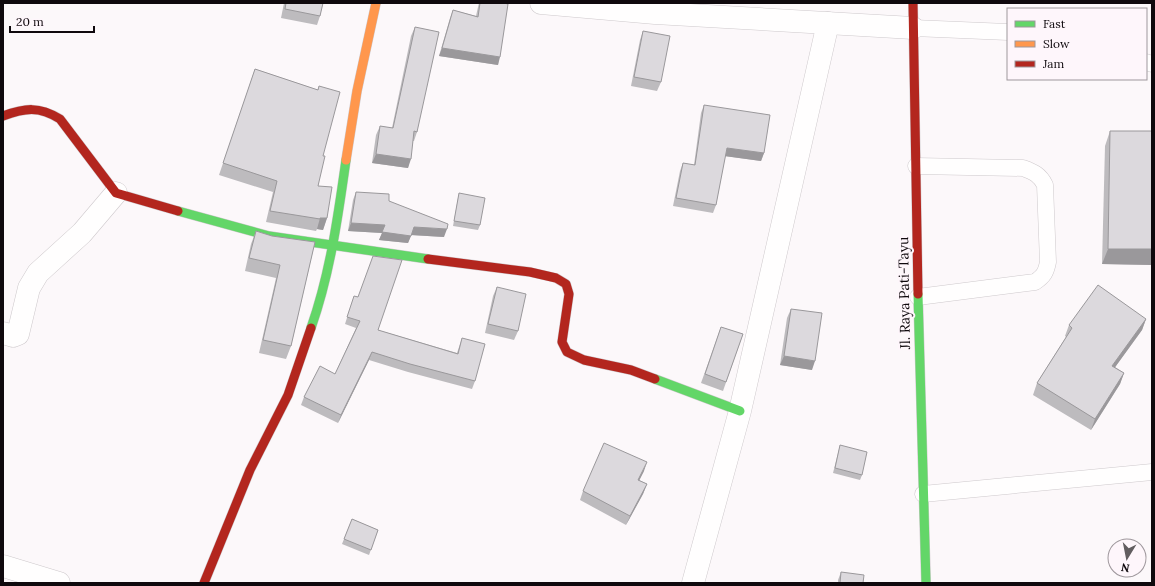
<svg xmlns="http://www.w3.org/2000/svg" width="1155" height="586" font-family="Lora,serif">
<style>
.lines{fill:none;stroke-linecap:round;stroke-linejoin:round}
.lane-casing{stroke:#cec9cc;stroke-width:17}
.street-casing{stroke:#cec9cc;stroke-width:23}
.fast-casing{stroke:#cec9cc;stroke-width:10}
.slow-casing{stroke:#cec9cc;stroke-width:10}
.jam-casing{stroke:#cec9cc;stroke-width:10}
.lane{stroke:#fffefe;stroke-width:16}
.street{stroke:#fffefe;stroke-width:22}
.fast{stroke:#63d668;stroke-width:9}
.slow{stroke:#ff974d;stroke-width:9}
.jam{stroke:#b3261e;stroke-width:9}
.wall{fill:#bdbbbe}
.shaded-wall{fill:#9a989b}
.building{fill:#dcd9dd;stroke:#9a989b}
.labels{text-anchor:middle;stroke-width:4;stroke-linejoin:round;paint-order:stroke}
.street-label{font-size:14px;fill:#0f090d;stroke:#fef6fb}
</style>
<rect width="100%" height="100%" fill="#fcf8fa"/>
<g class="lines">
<defs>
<g id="lane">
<path d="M913 28 1008 32"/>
<path d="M1146 62 1152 64"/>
<path d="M916 166 1023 168C1034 172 1040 175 1045 185L1048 262C1046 272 1044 276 1035 282L918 297"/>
<path d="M923 494 1152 472"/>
</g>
<g id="street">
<path d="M541 3 655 13 913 28"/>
<path d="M3 333 13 336 18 334 29 288 38 273 82 233 116 193"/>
<path d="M3 566 59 583"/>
<path d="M693 583 740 411 828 23"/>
</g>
<g id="fast">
<path d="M178 211 269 236 428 259"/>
<path d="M918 294 926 583"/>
<path d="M311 328C330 274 338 217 346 160"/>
<path d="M655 379 740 411"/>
</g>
<path id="slow" d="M346 160 357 91 376 3"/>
<g id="jam">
<path d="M913 3 918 294"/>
<path d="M3 116C25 108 39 106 60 119L116 193 178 211"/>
<path d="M428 259 530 272 556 278 566 284 569 294 562 342 567 352 584 360 631 370 655 379"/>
<path d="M204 583 250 470 288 395 311 328"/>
</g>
</defs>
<use href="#lane" class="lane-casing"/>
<use href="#street" class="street-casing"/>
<use href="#fast" class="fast-casing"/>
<use href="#slow" class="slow-casing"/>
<use href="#jam" class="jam-casing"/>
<use href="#lane" class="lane"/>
<use href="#street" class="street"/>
<use href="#fast" class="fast"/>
<use href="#slow" class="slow"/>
<use href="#jam" class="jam"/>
</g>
<g class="wall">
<path d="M284 3H323L320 16 317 25 281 18Z"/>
<path d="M479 3H504L498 65 439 56 450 18 453 10 476 16 478 7Z"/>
<path d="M415 27 417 132 414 141H413L408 168 372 163 376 135 380 126 392 128 411 36Z"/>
<path d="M643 31 661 82 657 91 631 86 640 40Z"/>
<path d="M255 69 318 90 319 86 323 156 318 186 327 218 323 230 317 229 316 231 266 222 273 192 219 175Z"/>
<path d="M704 105 764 153 761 161 725 156 716 205 713 213 673 206 680 171 683 163 694 165 701 113Z"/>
<path d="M1110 131H1152V265L1102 264 1105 146Z"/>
<path d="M356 192 389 201 444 237 411 235 408 243 379 240 382 233 348 231 353 200Z"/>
<path d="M459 193 480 225 478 230 453 226 458 198Z"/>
<path d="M256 231 272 236 315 242 291 346 286 359 259 353 276 278 245 271 251 244Z"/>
<path d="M497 287 518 331 514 340 485 333 493 296Z"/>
<path d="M354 296 378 330 457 353 462 338 475 381 472 389 408 372 369 360 338 423 301 405 304 397 335 374 356 328 345 324Z"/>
<path d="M791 309 812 370 780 365 787 318Z"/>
<path d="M1146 319 1142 330 1115 367 1124 373 1120 384 1091 430 1033 395 1037 383 1066 337 1065 336 1069 325Z"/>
<path d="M721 327 743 334 723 391 701 383Z"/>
<path d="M840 445 862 475 860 480 833 473Z"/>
<path d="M644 471 639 480 647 484 643 494 626 525 580 500 583 491Z"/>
<path d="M352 519 378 530 369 555 342 544Z"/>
<path d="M841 572 863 583H838V580Z"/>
</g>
<g class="shaded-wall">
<path d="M442 48 500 57 498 65 439 56Z"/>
<path d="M727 148 764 153 761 161 724 156Z"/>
<path d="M376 154 411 159 408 168 372 163Z"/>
<path d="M320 218H327L323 230 317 229Z"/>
<path d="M351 223 385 225 411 236 408 243 379 240 382 233 348 231Z"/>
<path d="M414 227 447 229 444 237 411 235Z"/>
<path d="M1108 249H1152V265L1102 264Z"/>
<path d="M1146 319 1142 330 1108 377 1112 366Z"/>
<path d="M372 352 369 360 338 423 341 415Z"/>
<path d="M784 356 815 361 812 370 780 365Z"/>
<path d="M1124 373 1120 384 1091 430 1095 419Z"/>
<path d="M647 462 644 471 635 489 638 480Z"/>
<path d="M647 484 643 494 626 525 630 516Z"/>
</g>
<g class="building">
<path d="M286 3H323L320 16 285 9Z"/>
<path d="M480 3H504L508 4 500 57 442 48 453 10 478 17Z"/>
<path d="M415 27 439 32 417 132 414 131 411 159 376 154 380 126 393 128Z"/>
<path d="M643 31 670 36 661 82 634 77Z"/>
<path d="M255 69 318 90 319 86 340 92 323 156H325L318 186 332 187 327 218H320V219L270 211 277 181 223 163Z"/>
<path d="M704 105 770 115 764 153 727 148 716 205 676 198 683 163 695 165Z"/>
<path d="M1110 131H1152V249H1108Z"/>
<path d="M356 192 389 194V201L448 224 447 229 414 227 411 236 382 232 385 225 351 223Z"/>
<path d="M459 193 485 198 480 225 454 221Z"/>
<path d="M256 231 272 236 315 242 291 346 263 340 280 265 249 258Z"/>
<path d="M373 256 402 260 378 330 458 354 462 338 485 344 475 381 410 364 372 352 341 415 304 397 320 366 335 374 360 321 347 317 354 296 358 297Z"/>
<path d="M1098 285 1146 319 1112 366 1124 373 1095 419 1037 383 1072 328 1069 325Z"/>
<path d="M497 287 526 294 518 331 488 324Z"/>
<path d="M791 309 822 313 815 361 784 356Z"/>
<path d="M721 327 743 334 726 382 705 374Z"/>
<path d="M604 443 647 462 638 480 647 484 630 516 583 491Z"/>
<path d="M840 445 867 452 862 475 835 468Z"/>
<path d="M352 519 378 530 371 550 344 539Z"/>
<path d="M841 572 864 575 863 583H840Z"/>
</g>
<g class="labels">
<g class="street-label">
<text transform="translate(904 293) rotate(-91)" y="5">Jl. Raya Pati-Tayu</text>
</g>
</g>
<rect width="1155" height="586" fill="none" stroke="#0f090d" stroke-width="8"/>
<rect x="1007" y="8" width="140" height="72" fill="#fef6fb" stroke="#9e979c"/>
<rect x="1015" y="21" width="20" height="6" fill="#63d668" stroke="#9e979c"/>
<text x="1043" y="28" font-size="12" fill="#0f090d">Fast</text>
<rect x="1015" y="41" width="20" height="6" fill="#ff974d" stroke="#9e979c"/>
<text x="1043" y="48" font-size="12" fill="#0f090d">Slow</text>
<rect x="1015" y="61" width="20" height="6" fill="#b3261e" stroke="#9e979c"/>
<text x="1043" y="68" font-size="12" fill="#0f090d">Jam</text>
<g transform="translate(1127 558) rotate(190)"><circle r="19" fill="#fef6fb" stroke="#9e979c"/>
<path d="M0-3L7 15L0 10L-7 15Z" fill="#625d60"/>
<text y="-6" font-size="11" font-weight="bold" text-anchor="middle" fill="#0f090d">N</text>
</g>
<path d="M10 26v6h84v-6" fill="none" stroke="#0f090d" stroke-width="2"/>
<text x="16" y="26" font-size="12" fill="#0f090d" stroke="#fef6fb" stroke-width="3" paint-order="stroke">20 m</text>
</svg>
